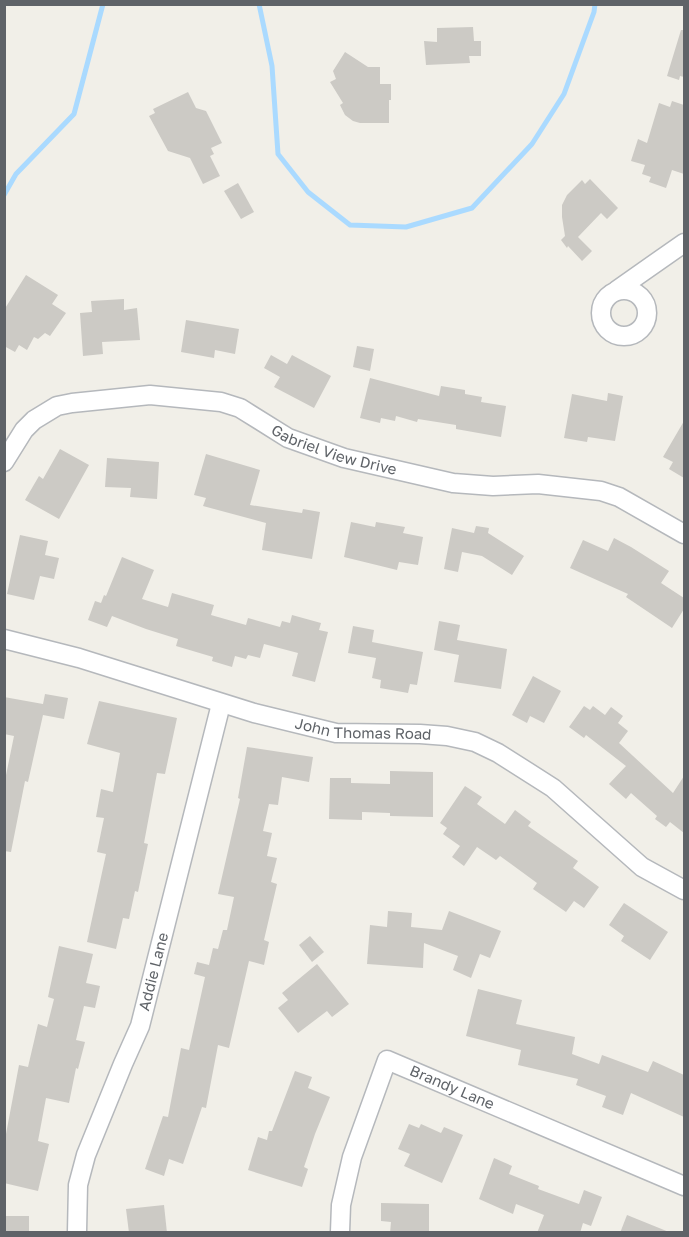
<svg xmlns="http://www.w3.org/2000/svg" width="689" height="1237" font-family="'Golos Text',sans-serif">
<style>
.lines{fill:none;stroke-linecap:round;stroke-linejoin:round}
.stream{stroke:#aadaff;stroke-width:5}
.building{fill:#cccac5}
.minor-casing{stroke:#b5b8bc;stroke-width:21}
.minor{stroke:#fff;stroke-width:18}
.labels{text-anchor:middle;stroke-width:4.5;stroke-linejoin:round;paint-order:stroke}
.street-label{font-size:15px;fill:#5f6368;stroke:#fff}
</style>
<rect width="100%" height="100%" fill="#f1efe8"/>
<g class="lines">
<g class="stream">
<path d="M259 4 272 66 278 154 308 192 350 225 406 227 472 208 532 144 564 94 594 12 595 4"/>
<path d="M4 195 16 174 74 114 103 4"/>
</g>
</g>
<g class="building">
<path d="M473 27 474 41H481V56H469L470 63 426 65 424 41 437 42V28Z"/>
<path d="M681 30H684V77L680 76 679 80 667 76Z"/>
<path d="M345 52 368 67H380V84H391V100H389V123H360L353 121 345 115 340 105 343 103 330 82 336 79 333 71Z"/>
<path d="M188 92 196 108 206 111 222 143 211 148 214 154 210 156 220 176 203 184 190 158 168 151 149 116 155 113 153 109Z"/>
<path d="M672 101 684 105V174L672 170 666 188 649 182 651 177 642 174 645 165 631 161 638 139 647 143 659 103 670 107Z"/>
<path d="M590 179 618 208 607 219 601 213 578 237 592 251 582 261 568 246 567 248 561 240 565 236 562 217V205L567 195 582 180 585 184Z"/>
<path d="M238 183 254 212 241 219 224 191Z"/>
<path d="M26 275 58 295 52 304 66 313 50 336 45 333 38 339 34 337 27 350 19 345 15 352 4 346V310Z"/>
<path d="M124 299V310L137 308 140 340 102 342 103 354 83 356 80 313 92 312 91 301Z"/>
<path d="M186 320 239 329 235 354 215 350 214 358 181 352Z"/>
<path d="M357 346 374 349 370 371 353 367Z"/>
<path d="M271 355 287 364 292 355 331 376 314 408 274 387 280 377 264 368Z"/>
<path d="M370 378 439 396 441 386 465 390V394L482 397 481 402 506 406 501 437 456 429V425L418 419 417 422 396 416 395 421 381 418 380 423 360 418Z"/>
<path d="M608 393 623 396 615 441 588 437 587 442 564 438 572 394 607 401Z"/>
<path d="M684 421V478L669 469 673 462 663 457Z"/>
<path d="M60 449 89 465 59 519 25 500 39 476 43 479Z"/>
<path d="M206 454 260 470 250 505 302 513 303 509 320 512 312 559 262 550 266 523 203 506 206 498 194 495Z"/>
<path d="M107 458 159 462 157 499 130 497 131 488 105 487Z"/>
<path d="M351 522 375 527 376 522 405 527 403 533 423 537 418 565 399 562 397 570 344 557Z"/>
<path d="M476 526 489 528 488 533 524 556 512 575 482 556 462 552 458 572 444 569 452 528 474 533Z"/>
<path d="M20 535 48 541 45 555 59 558 54 579 40 576 34 600 7 594Z"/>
<path d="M614 538 631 547 669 571 661 583 684 598V609L672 628 626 597 628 594 570 568 583 540 608 551Z"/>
<path d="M122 557 154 570 142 599 168 607 172 593 214 605 211 615 246 625 248 618 280 627 282 621 290 623 292 615 321 623 319 630 328 632 315 682 292 676 298 653 264 644 260 658 248 655 246 659 235 656 232 667 212 661 213 657 176 646 178 639 146 629 112 616 107 627 88 620 95 601 101 603 104 595 106 596Z"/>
<path d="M439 621 460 625 457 640 507 649 501 689 454 682 459 655 434 650Z"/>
<path d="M353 626 374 630 372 642 423 652 417 685 410 684 408 693 380 688 381 680 372 678 376 658 348 653Z"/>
<path d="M533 676 561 691 544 723 530 716 527 723 512 715Z"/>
<path d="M45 694 68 698 64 719 43 715 28 782 25 781 11 852 4 851V785L14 736 4 734V697L43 704Z"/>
<path d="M99 701 177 718 165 774 157 773 144 843 148 844 138 892 135 891 129 919 123 918 116 949 87 942 106 854 97 852 104 818 96 817 101 789 113 792 120 753 87 744Z"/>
<path d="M584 706 590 710 593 706 605 715 611 707 623 716 618 723 628 731 619 743 673 793 684 776V833L670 822 666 827 655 819 657 816 631 793 626 799 609 784 626 766 586 735 584 738 569 727Z"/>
<path d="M247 747 313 757 309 782 282 777 278 805 269 804 263 831 272 833 267 856 277 858 271 882 277 884 264 940 269 942 264 965 249 961 229 1048 218 1045 206 1108 202 1107 183 1164 169 1159 164 1176 145 1169 163 1116 168 1117 181 1048 189 1050 205 977 194 974 197 962 209 965 213 948 218 949 223 930H227L234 897 218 894 240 799 238 798Z"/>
<path d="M390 771 433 772V817L390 816V813L362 812V820L329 819 330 778H351V783L390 784Z"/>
<path d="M465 786 482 797 477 804 505 824 515 810 531 822 528 826 578 861 573 868 599 887 584 908 574 901 566 912 533 889 537 883 500 856 496 860 477 847 464 866 452 857 460 846 443 834 447 828 440 823Z"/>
<path d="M624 903 668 932 650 960 621 941 624 936 609 925Z"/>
<path d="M388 911 412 913 411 927 442 930 449 911 501 931 490 958 480 954 471 978 453 970 458 956 424 943 423 968 367 964 370 925 387 927Z"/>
<path d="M310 936 324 952 312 962 299 945Z"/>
<path d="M59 946 93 954 86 983 100 986 95 1008 84 1006 76 1040 85 1042 78 1069 76 1068 69 1103 46 1098 38 1141 49 1144 38 1191 4 1183V1133L6 1134 19 1065 28 1067 38 1024 47 1027 54 999 48 997Z"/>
<path d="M317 964 349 1004 332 1017 327 1011 298 1033 278 1008 288 1000 282 993Z"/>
<path d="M478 989 522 1000 516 1024 575 1037 572 1054 599 1064 602 1055 648 1072 653 1061 684 1075V1117L631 1093 623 1115 602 1107 606 1096 576 1085 578 1079 518 1065 521 1050 466 1036Z"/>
<path d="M295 1071 312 1077 308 1088 330 1097 315 1134 304 1167 308 1169 302 1187 248 1170 258 1137 267 1140 269 1131H272Z"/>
<path d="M409 1124 419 1128 421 1124 441 1133 444 1127 463 1135 442 1183 404 1166 410 1154 398 1149Z"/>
<path d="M494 1158 512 1166 509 1174 539 1186 538 1189 579 1204 584 1190 602 1197 591 1226 583 1223 580 1233H537L544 1215 516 1204 513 1214 479 1199Z"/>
<path d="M381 1203 429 1204V1233H390L391 1222 381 1221Z"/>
<path d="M164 1205 167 1233H129L126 1209Z"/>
<path d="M627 1215 669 1232V1233H620Z"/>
<rect x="4" y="1216" width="25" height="17"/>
</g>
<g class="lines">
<defs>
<g id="minor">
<circle cx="624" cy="313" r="23"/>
<path d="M617 290 684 243"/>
<path id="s1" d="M4 462 24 430 34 420 57 406 72 403 150 395 221 402 240 408 288 438 344 458 453 483 493 486 538 484 601 491 619 497 684 534"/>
<path id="s2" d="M4 639 79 658 254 713 336 733 420 734 447 736 475 742 498 753 553 788 642 867 684 890"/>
<path id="s3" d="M77 1232 78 1185 86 1155 123 1064 140 1026 221 704"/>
<path id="s4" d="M340 1232 341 1205 352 1157 387 1060 684 1186"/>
</g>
</defs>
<use href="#minor" class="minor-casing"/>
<use href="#minor" class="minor"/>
</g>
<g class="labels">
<g class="street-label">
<text dy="5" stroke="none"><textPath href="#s1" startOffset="368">Gabriel View Drive</textPath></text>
<text dy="5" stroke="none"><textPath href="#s2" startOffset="372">John Thomas Road</textPath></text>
<text dy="5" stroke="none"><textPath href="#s3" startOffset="274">Addie Lane</textPath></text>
<text dy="5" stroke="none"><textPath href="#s4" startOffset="250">Brandy Lane</textPath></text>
</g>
</g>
<rect width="689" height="1237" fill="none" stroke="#5f6368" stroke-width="12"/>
</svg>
